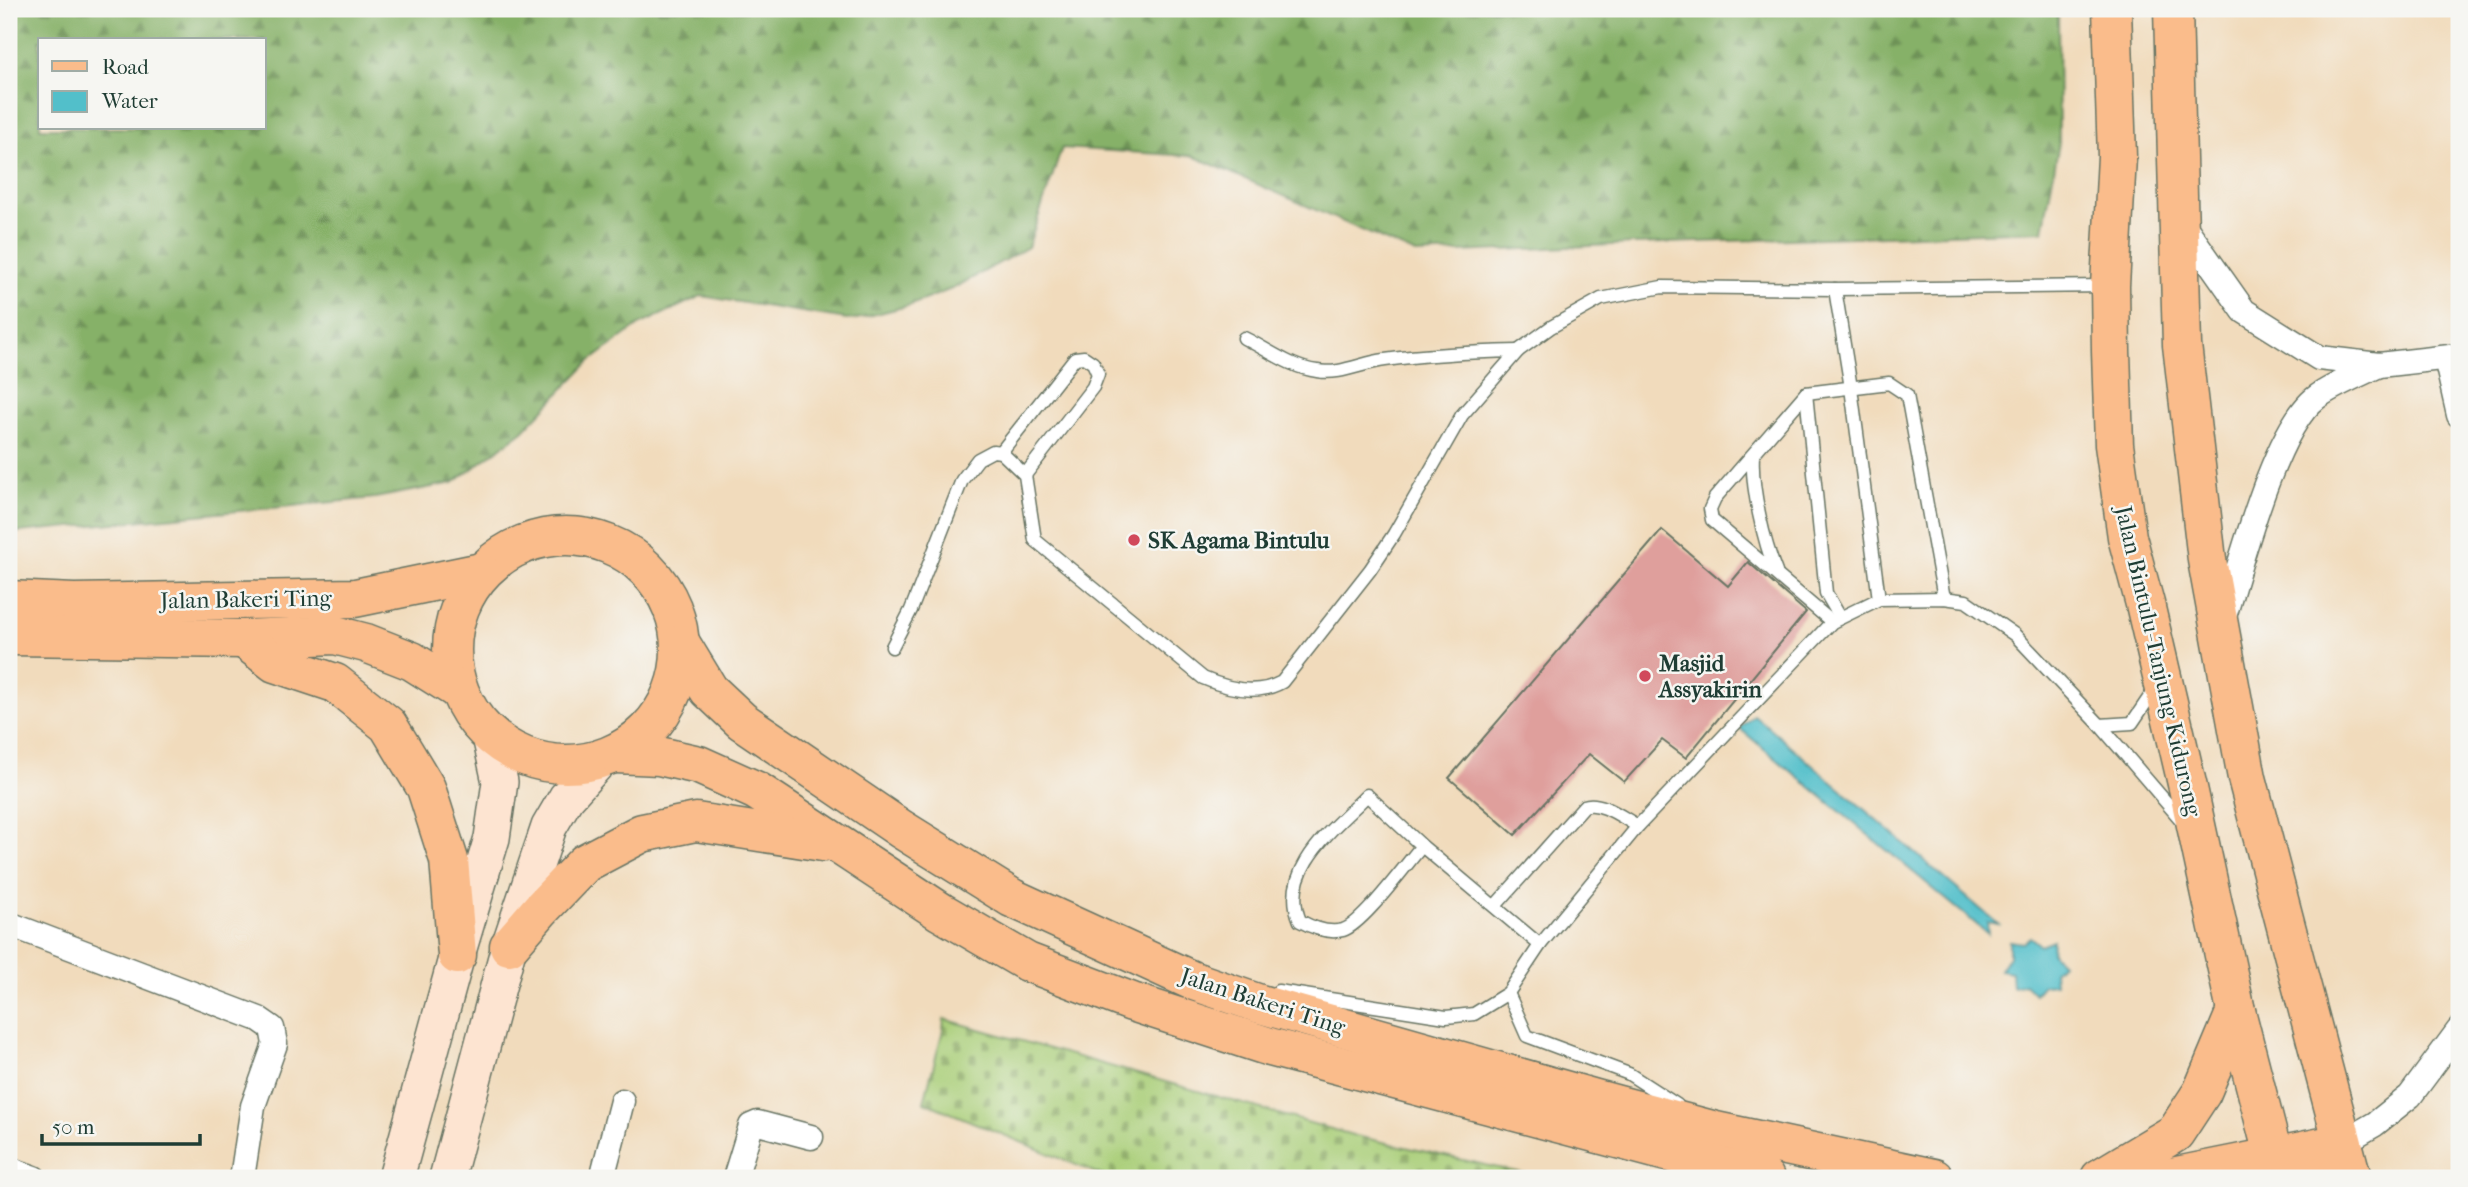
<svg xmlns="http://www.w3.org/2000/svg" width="2468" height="1187" font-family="'IM FELL French Canon',serif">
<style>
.forest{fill:url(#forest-firs);stroke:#52774e;stroke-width:2;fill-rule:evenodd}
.cemetery{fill:url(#cemetery-stones);stroke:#648656;stroke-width:2}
.water{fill:#52bfca;stroke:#387e7f;stroke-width:2}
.building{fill:#df9f9c}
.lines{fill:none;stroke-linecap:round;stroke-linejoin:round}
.lane-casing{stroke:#687464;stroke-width:15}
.street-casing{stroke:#687464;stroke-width:27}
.secondary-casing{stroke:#687464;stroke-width:38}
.primary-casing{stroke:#687464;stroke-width:41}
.lane{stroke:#fff;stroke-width:12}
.street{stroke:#fff;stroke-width:24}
.secondary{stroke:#fde4d1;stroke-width:35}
.primary{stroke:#fabc8b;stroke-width:38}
.poi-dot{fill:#d1495b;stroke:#f6f6f2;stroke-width:2.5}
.labels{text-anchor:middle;stroke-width:5;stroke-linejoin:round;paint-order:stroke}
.poi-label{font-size:23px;font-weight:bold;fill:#1f3d34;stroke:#f6f6f2;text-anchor:start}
.street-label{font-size:23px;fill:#1f3d34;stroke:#f6f6f2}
</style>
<defs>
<pattern id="forest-firs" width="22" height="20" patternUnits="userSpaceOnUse" patternTransform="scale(1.75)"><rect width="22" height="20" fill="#86b168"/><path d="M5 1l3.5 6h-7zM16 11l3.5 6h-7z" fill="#6d9156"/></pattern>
<pattern id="cemetery-stones" width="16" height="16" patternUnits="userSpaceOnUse" patternTransform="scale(1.75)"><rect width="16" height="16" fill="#a9ce77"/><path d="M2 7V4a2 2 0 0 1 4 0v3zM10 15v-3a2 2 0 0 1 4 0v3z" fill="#89a862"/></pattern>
</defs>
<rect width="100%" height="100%" fill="#f6f6f2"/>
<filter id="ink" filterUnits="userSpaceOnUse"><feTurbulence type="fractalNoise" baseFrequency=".0143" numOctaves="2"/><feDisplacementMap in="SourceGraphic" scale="14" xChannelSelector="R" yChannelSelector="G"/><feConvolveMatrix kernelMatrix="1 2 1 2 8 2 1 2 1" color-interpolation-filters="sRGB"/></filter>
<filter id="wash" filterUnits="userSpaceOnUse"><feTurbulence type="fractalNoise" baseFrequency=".00686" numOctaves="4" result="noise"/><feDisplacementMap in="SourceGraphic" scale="28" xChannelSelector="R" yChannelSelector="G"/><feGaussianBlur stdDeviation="1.57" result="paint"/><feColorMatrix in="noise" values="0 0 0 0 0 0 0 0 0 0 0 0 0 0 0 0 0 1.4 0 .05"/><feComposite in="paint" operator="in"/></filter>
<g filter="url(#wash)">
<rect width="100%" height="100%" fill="#f1dbbc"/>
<path class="forest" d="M9 9H2058L2059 143 2043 231 1633 244 1416 254 1193 156 1062 148 1028 247 954 288 911 305 853 320 701 296 639 325 589 362 523 431 453 483 375 498 9 533ZM40 40H264V128H40Z"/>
<path class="cemetery" d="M944 1019 1356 1136 1543 1178H1108L924 1102 943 1030Z"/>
<g class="water">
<path d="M1754 715 1998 924 1987 922 1988 934 1739 728Z"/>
<path d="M2030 937 2040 945 2053 940 2052 953 2062 963 2054 971 2055 984 2043 985 2035 994 2025 984 2013 987 2012 972 2000 970 2009 956V941L2023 943Z"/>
</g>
<g id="blocks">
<path class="building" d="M1662 530 1728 586 1748 562 1806 612 1686 758 1662 740 1624 782 1589 754 1515 835 1449 778Z"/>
</g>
</g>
<g filter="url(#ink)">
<use href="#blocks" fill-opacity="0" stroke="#687464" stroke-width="2"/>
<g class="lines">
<defs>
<g id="lane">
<path d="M1835 289 1851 388 1879 599"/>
<path d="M1244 338C1267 349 1291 368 1317 371 1341 375 1361 363 1385 360 1429 354 1474 352 1518 351"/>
<path d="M1806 393 1826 593 1840 617"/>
<path d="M1001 452 1075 358 1084 357 1093 363 1098 374 1093 387 1025 475"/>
<path d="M1753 456C1751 488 1764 542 1776 572"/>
<path d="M1832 622 1712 520 1710 509 1715 498 1806 393 1889 383 1907 395 1944 598"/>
<path d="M892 647 911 610 962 480 978 459 993 451 1001 452 1025 475 1035 540 1203 678C1228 689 1257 696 1282 682L1370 570 1394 534 1462 415 1518 351 1551 327 1601 299 1662 287 1835 289 2106 286"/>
<path d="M2100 725 2132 723 2157 686"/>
<path d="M1422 846C1406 864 1363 924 1343 930 1328 934 1313 928 1300 921 1278 869 1335 828 1367 795L1422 846 1540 945"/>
<path d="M1495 906 1584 806C1601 800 1623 818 1638 826"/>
<path d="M1278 991 1446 1017 1474 1014 1508 993 1540 945 1638 826 1832 622 1879 599 1944 598 1966 601 2015 635 2100 725 2183 822"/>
<path d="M1508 993 1527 1036 1629 1074 1677 1105"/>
</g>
<g id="street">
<path d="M2180 220 2244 311 2319 358 2379 365 2459 356"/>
<path d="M2446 358 2459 415"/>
<path d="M2222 623C2239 570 2274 428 2317 397 2335 384 2359 375 2379 365"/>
<path d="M9 924 259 1019 272 1028 275 1044 253 1106 242 1178"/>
<path d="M2342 1143 2375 1124 2410 1096 2459 1030"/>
<path d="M9 1169 34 1178"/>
<path d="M602 1178 622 1101"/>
<path d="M735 1178 751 1126 758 1123 811 1137"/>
</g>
<g id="secondary">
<path d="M396 1178 457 955 492 838 500 782 490 736"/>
<path d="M447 1178 509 946 549 827 566 798 601 759"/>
</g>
<g id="primary">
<path d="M2112 9 2117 157 2110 286 2111 351 2114 445 2127 537 2145 604 2188 788 2236 1011 2279 1178"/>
<path d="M2173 9 2182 345 2207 560 2247 778 2352 1178"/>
<circle cx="566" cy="650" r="114"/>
<path d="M9 600 74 603 355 598 481 572"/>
<path d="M9 636 244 639 335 635 366 643 412 661 458 690"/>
<path d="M244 639 275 663 335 683 388 725 426 788 449 860 457 955"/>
<path d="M681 644 709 690 742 721 901 829 1012 898 1191 980 1260 1004 1596 1099 1716 1131 1934 1178"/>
<path d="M616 754 659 756 699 765 757 791 941 912 1027 962 1132 1002 1270 1047 1765 1178"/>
<path d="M509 946 540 910 585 863 642 833 696 822 823 842"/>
<path d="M2100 1178 2175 1133 2202 1092 2236 1011"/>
<path d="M2167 1178 2342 1143"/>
<path d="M2311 1178 2350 1170"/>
</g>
</defs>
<use href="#lane" class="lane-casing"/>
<use href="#street" class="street-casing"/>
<use href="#secondary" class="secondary-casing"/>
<use href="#primary" class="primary-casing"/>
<use href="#lane" class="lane"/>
<use href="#street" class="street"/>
<use href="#secondary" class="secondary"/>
<use href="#primary" class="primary"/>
</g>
</g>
<g class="poi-dot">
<circle cx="1134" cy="540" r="7"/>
<circle cx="1645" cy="676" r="7"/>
</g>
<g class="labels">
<g class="poi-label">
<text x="1148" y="548">SK Agama Bintulu</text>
<text x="1659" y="671">Masjid<tspan x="1659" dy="26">Assyakirin</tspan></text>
</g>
<g class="street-label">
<text transform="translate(246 599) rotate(-1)" y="8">Jalan Bakeri Ting</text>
<text transform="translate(2159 661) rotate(77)" y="8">Jalan Bintulu-Tanjung Kidurong</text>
<text transform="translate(1263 1001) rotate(18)" y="8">Jalan Bakeri Ting</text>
</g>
</g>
<rect width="2468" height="1187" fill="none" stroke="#f6f6f2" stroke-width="35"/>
<rect x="38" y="38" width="228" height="91" fill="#f6f6f2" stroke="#a0aca6" stroke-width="2"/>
<rect x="52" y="61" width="35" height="10" fill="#fabc8b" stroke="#a0aca6" stroke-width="2"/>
<text x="102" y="74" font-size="21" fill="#1f3d34">Road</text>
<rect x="52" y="91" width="35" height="21" fill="#52bfca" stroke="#a0aca6" stroke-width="2"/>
<text x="102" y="108" font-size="21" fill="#1f3d34">Water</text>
<path d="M42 1134v10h158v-10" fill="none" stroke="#1f3d34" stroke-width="3.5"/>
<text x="52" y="1134" font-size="21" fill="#1f3d34" stroke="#f6f6f2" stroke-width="5" paint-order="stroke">50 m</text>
</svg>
